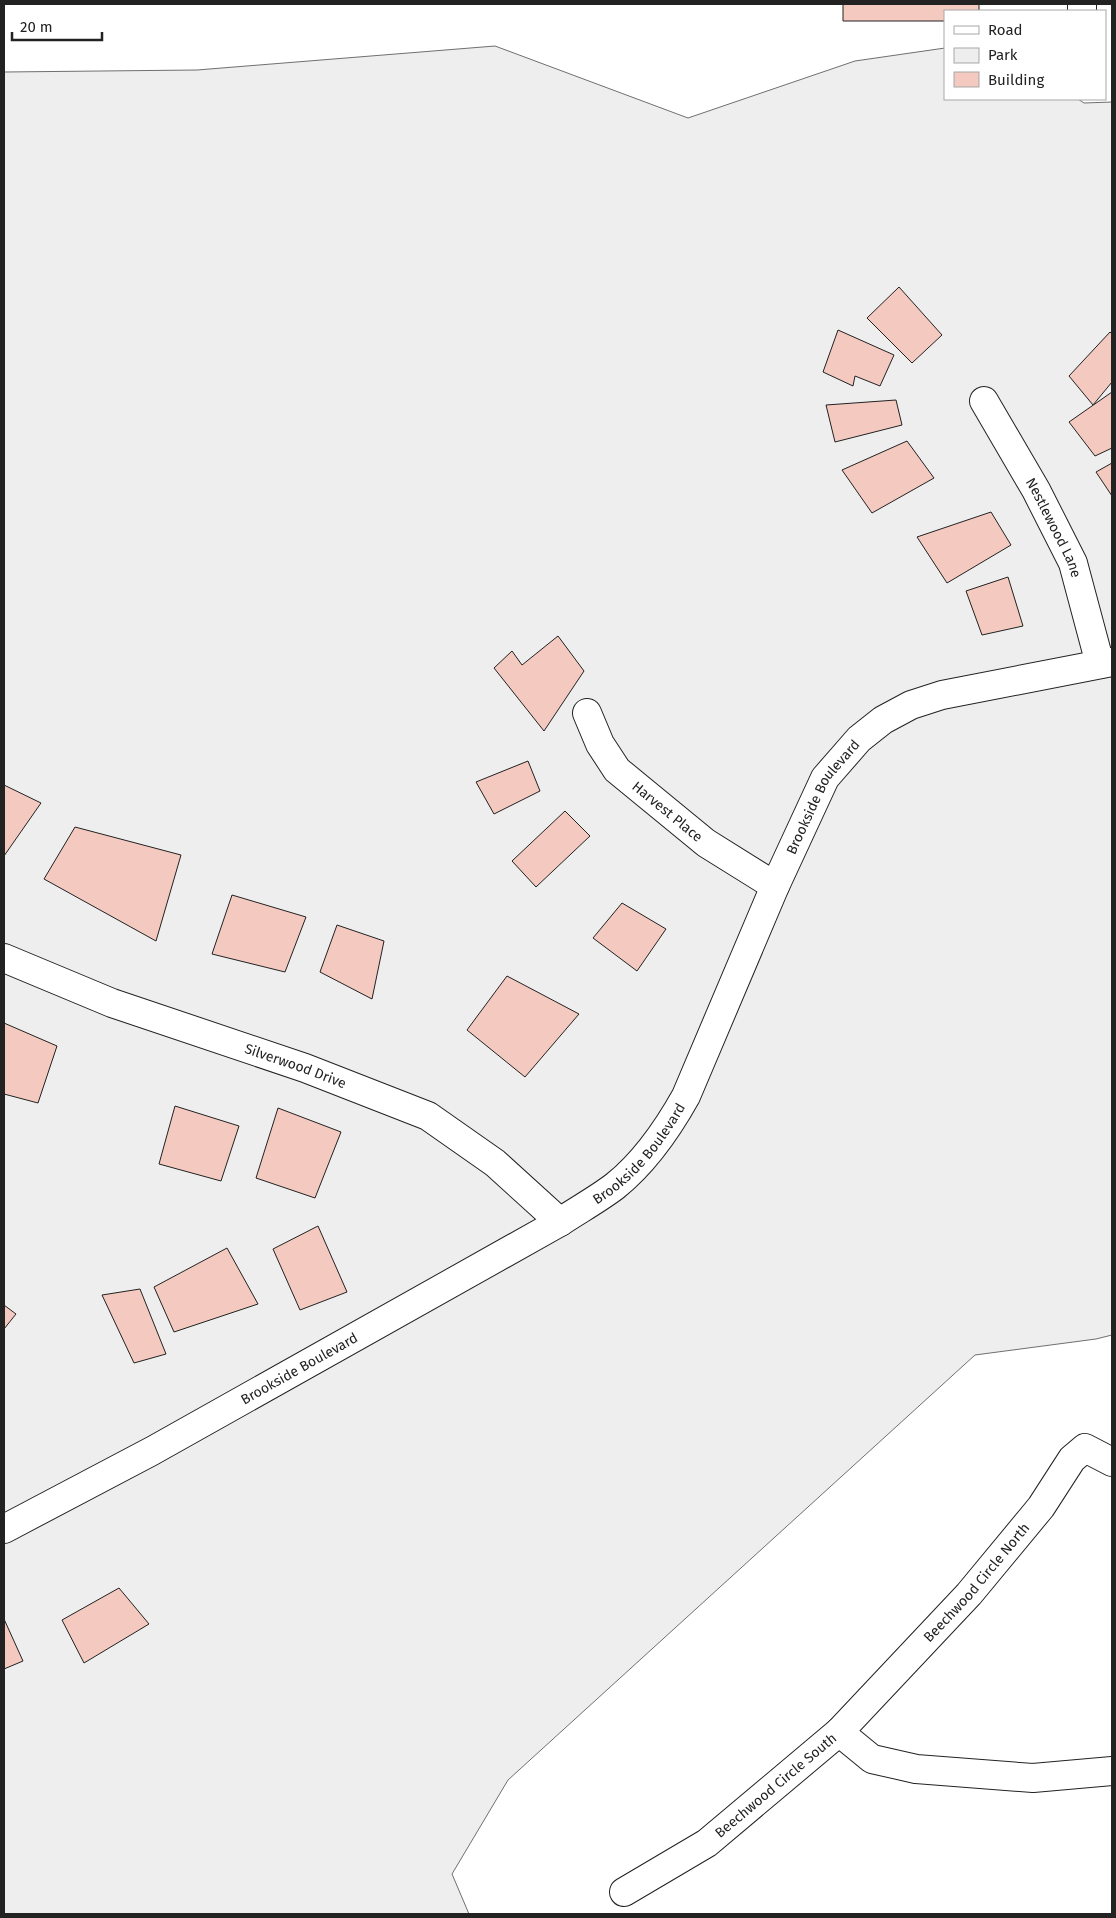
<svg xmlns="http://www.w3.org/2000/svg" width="1116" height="1918" font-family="'Fira Sans',sans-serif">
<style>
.green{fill:#eee;stroke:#6f6f6f}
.building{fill:#f3c9c0;stroke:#222}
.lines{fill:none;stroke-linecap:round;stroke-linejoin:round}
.minor-casing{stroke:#222;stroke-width:30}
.minor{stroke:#fff;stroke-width:28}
.labels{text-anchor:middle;stroke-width:4;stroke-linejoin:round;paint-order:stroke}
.street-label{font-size:14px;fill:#222;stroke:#fff}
</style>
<rect width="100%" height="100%" fill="#fff"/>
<path class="green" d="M495 46 688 118 855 61 945 48V99H1078L1084 103 1112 102V1335L1096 1339 975 1355 508 1780 452 1874 469 1914H4V72L197 70Z"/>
<g class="building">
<path d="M843 4H979V11H945V21H843Z"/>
<path d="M899 287 942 335 912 363 867 318Z"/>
<path d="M838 330 894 355 880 386 855 376 853 386 823 372Z"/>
<path d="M1110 332 1112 334V382L1093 405 1069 376Z"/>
<path d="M1112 392V448L1095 456 1069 422Z"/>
<path d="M896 400 902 425 835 442 826 405Z"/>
<path d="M907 441 934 478 872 513 842 470Z"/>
<path d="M1112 463V496L1096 472Z"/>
<path d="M991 512 1011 545 947 583 917 537Z"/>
<path d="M1008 577 1023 626 982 635 966 591Z"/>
<path d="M558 636 584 671 544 731 494 668 512 651 522 665Z"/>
<path d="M528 761 540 791 494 814 476 782Z"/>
<path d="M4 785 41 803 4 856Z"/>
<path d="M565 811 590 836 536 887 512 861Z"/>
<path d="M75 827 181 855 156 941 44 879Z"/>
<path d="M232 895 306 917 285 972 212 954Z"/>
<path d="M622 903 666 929 637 971 593 938Z"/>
<path d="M337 925 384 941 372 999 320 972Z"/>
<path d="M507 976 579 1014 525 1077 467 1030Z"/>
<path d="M4 1023 57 1046 38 1103 4 1094Z"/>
<path d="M175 1106 239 1126 221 1181 159 1164Z"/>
<path d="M278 1108 341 1132 315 1198 256 1178Z"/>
<path d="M318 1226 347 1292 300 1310 273 1249Z"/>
<path d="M227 1248 258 1304 174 1332 154 1287Z"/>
<path d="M140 1289 166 1354 134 1363 102 1295Z"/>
<path d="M4 1305 16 1314 4 1329Z"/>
<path d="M119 1588 149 1624 84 1663 62 1620Z"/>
<path d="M4 1619 23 1661 4 1669Z"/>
</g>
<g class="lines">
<defs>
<g id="minor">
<path d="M1082 4V11"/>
<path id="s1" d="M984 401 1036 490 1073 563 1100 664"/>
<path id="s2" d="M587 713 600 744 617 770 706 843 775 886"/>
<path id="s3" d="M4 958 112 1003 305 1068 428 1116 495 1163 560 1222"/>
<path id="s4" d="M4 1529 152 1451 560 1222C578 1210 598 1199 615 1186 645 1162 667 1130 686 1096L775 886 825 778 859 739 883 720 911 705 942 695 1112 662"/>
<path d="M839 1732 872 1759 916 1769 1033 1778 1112 1771"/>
<path id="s5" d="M624 1892 707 1843 839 1732 969 1594 1041 1507 1072 1459 1085 1448 1112 1462"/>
</g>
</defs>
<use href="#minor" class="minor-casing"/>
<use href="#minor" class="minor"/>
</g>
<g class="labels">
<g class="street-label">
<text dy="5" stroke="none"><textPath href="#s1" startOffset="145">Nestlewood Lane</textPath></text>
<text dy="5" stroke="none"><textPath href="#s4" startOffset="1146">Brookside Boulevard</textPath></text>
<text dy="5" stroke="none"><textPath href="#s2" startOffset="130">Harvest Place</textPath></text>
<text dy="5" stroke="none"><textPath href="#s3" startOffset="311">Silverwood Drive</textPath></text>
<text dy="5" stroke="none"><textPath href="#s4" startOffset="741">Brookside Boulevard</textPath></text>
<text dy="5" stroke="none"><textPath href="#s4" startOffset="336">Brookside Boulevard</textPath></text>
<text dy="5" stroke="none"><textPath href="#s5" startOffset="472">Beechwood Circle North</textPath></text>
<text dy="5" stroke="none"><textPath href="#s5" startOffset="186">Beechwood Circle South</textPath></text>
</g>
</g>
<rect width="1116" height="1918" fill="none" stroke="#222222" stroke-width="10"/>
<rect x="944" y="10" width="162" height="90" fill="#ffffff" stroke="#a7a7a7"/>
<rect x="954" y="26" width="25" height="8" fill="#ffffff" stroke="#a7a7a7"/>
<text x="988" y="35" font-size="15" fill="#222222">Road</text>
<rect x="954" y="48" width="25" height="15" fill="#eeeeee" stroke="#a7a7a7"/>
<text x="988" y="60" font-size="15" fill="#222222">Park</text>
<rect x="954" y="72" width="25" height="15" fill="#f3c9c0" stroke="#a7a7a7"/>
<text x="988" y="85" font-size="15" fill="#222222">Building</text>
<path d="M12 32v8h90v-8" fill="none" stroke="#222222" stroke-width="2.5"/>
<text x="20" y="32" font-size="15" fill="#222222" stroke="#ffffff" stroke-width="4" paint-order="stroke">20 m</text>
</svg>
